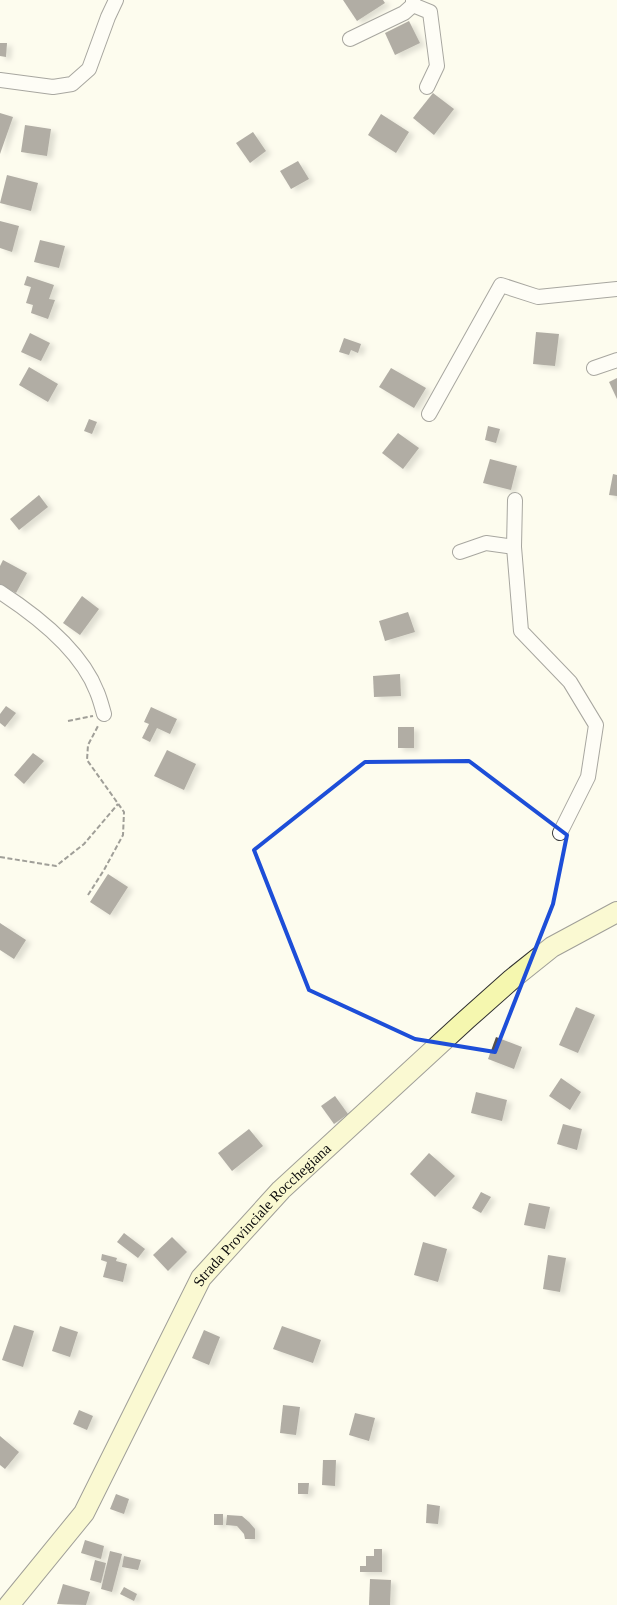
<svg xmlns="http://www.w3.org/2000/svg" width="617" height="1605" font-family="'Times New Roman',serif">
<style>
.building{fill:#544f4a;filter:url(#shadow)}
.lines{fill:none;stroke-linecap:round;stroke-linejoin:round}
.minor-casing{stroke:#404040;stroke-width:16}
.secondary-casing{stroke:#2f2f2f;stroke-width:22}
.path{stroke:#2f2f2f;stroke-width:2;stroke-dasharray:5 2.5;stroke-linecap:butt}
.minor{stroke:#fff;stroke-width:14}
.secondary{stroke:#f5f7af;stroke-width:20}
.marked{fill:none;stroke:#1d4ed8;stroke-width:4;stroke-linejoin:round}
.labels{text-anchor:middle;stroke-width:5;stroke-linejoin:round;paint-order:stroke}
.street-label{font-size:15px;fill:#0d0d0d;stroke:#fff}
</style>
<defs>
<filter id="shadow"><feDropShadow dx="5" dy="3" stdDeviation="2.5" flood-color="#0004"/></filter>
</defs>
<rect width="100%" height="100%" fill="#fdfcee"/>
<g class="building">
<path d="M343 0H383L385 3 357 21Z"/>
<path d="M409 21 420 43 395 55 385 33Z"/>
<path d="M0 43H7L6 57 0 56Z"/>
<path d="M433 93 454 109 434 135 413 118Z"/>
<path d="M0 113 13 117 0 154Z"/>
<path d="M381 114 409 132 396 153 368 135Z"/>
<path d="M25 125 51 129 47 156 21 152Z"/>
<path d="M253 132 266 151 250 163 236 143Z"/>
<path d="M298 161 309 179 291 189 280 171Z"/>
<path d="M7 175 38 183 31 211 0 203Z"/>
<path d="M0 221 19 226 12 252 0 248Z"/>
<path d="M40 240 65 246 59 268 34 262Z"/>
<path d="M27 276 54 285 49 299 55 300 48 319 31 313 33 305 26 303 31 287 24 285Z"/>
<path d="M536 332 559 334 555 366 533 364Z"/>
<path d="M30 333 50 343 41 361 21 352Z"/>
<path d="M344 338 361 344 358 353 351 350 349 355 339 352Z"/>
<path d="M29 367 58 384 48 402 19 385Z"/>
<path d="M391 368 426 388 414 408 379 387Z"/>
<path d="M617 378V399L609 382Z"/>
<path d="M89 419 97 422 92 434 84 431Z"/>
<path d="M488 426 500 429 496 443 485 440Z"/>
<path d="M398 433 419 448 403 469 382 453Z"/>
<path d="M490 459 517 466 511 490 483 483Z"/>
<path d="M613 474 617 475V496L609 495Z"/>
<path d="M39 495 48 507 19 530 10 519Z"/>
<path d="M3 560 27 573 16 593 0 584V566Z"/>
<path d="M82 596 99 609 80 635 63 623Z"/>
<path d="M408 612 415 632 385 641 379 621Z"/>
<path d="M400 674 401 696 374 697 373 676Z"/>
<path d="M6 706 16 713 5 727 0 723V714Z"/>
<path d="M151 707 177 719 170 734 157 728 150 742 142 738 149 724 144 722Z"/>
<rect x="398" y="727" width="16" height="21"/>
<path d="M167 750 196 764 184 790 154 776Z"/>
<path d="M33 753 44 761 24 784 14 775Z"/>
<path d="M108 874 128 887 110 915 90 902Z"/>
<path d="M0 923 26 940 14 959 0 950Z"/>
<path d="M576 1007 595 1015 578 1053 559 1045Z"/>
<path d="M496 1037 522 1047 514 1069 488 1059Z"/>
<path d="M561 1078 581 1092 570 1110 549 1096Z"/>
<path d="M476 1092 507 1100 502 1121 471 1113Z"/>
<path d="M335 1096 348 1114 334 1124 321 1106Z"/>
<path d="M563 1124 582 1129 577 1150 557 1144Z"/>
<path d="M249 1129 263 1146 232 1171 218 1153Z"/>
<path d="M429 1153 455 1176 435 1197 410 1174Z"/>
<path d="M481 1192 491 1197 481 1213 472 1208Z"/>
<path d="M529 1203 550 1207 545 1229 524 1225Z"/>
<path d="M124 1233 145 1249 138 1258 117 1242Z"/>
<path d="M172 1237 187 1252 168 1271 153 1255Z"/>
<path d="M423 1242 447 1249 438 1282 414 1275Z"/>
<path d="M102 1254 117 1258 116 1261 127 1264 123 1282 103 1277 107 1262 101 1260Z"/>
<path d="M548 1255 566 1258 560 1292 543 1289Z"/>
<path d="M14 1325 34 1331 23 1367 2 1360Z"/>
<path d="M60 1326 78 1332 70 1357 52 1351Z"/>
<path d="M282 1326 321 1340 313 1363 273 1349Z"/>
<path d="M204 1330 220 1337 209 1365 192 1358Z"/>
<path d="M283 1405 300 1407 296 1435 280 1433Z"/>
<path d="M79 1410 93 1416 87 1430 73 1424Z"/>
<path d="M355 1413 375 1418 369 1441 349 1435Z"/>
<path d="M0 1436 19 1452 5 1469 0 1465Z"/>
<path d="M323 1460H336L335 1486 322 1485Z"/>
<path d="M298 1483H309L308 1494H298Z"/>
<path d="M116 1494 129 1499 124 1514 110 1509Z"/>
<path d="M427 1504 440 1506 438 1524 426 1523Z"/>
<rect x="214" y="1514" width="9" height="11"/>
<path d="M227 1515 242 1516 249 1522 255 1529V1539H245L244 1534 237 1526 226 1525Z"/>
<path d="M85 1540 104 1546 101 1559 81 1553Z"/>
<path d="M374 1549H382V1572H360V1566H366V1556H374Z"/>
<path d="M110 1551 122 1554 112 1592 101 1589Z"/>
<path d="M124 1556 141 1560 138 1570 122 1567Z"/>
<path d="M95 1560 106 1563 101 1583 90 1580Z"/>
<path d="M370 1579 391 1580 390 1605H369Z"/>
<path d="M63 1584 90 1592 86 1605 57 1604Z"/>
<path d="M124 1587 137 1594 134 1601 120 1594Z"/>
</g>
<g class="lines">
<defs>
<g id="minor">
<path d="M413 5 430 12 437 66 427 87"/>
<path d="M350 39 404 13 413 5V0"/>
<path d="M0 80 53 87 72 84 89 69 108 17 116 0"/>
<path d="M594 368 617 360"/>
<path d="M429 414 501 285 538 297 617 289"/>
<path d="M515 500 514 547 521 631 570 682 596 725 588 777 560 833"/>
<path d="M460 552 486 543 514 547"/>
<path d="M0 592C37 616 81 650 97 692 100 699 102 707 104 714"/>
</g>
<g id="secondary">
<path id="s1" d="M9 1605 84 1513 201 1278 281 1190 467 1019 512 979 552 947 617 912"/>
</g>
</defs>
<use href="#minor" class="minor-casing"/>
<use href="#secondary" class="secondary-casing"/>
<g class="path">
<path d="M68 721 93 716"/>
<path d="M0 857 56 866 84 844 118 804"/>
<path d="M88 895 104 870 123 835 124 812 87 760 88 745 98 726"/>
</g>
<use href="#minor" class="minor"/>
<use href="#secondary" class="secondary"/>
</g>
<path d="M0 0H617V1605H0ZM469 761 567 835 553 904 495 1052 415 1039 309 990 254 850 365 762Z" fill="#fdfcee" fill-opacity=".55" fill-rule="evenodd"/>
<path class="marked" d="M469 761 567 835 553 904 495 1052 415 1039 309 990 254 850 365 762Z"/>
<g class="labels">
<g class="street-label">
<text dy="5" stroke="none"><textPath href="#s1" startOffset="469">Strada Provinciale Rocchegiana</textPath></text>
</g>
</g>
</svg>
